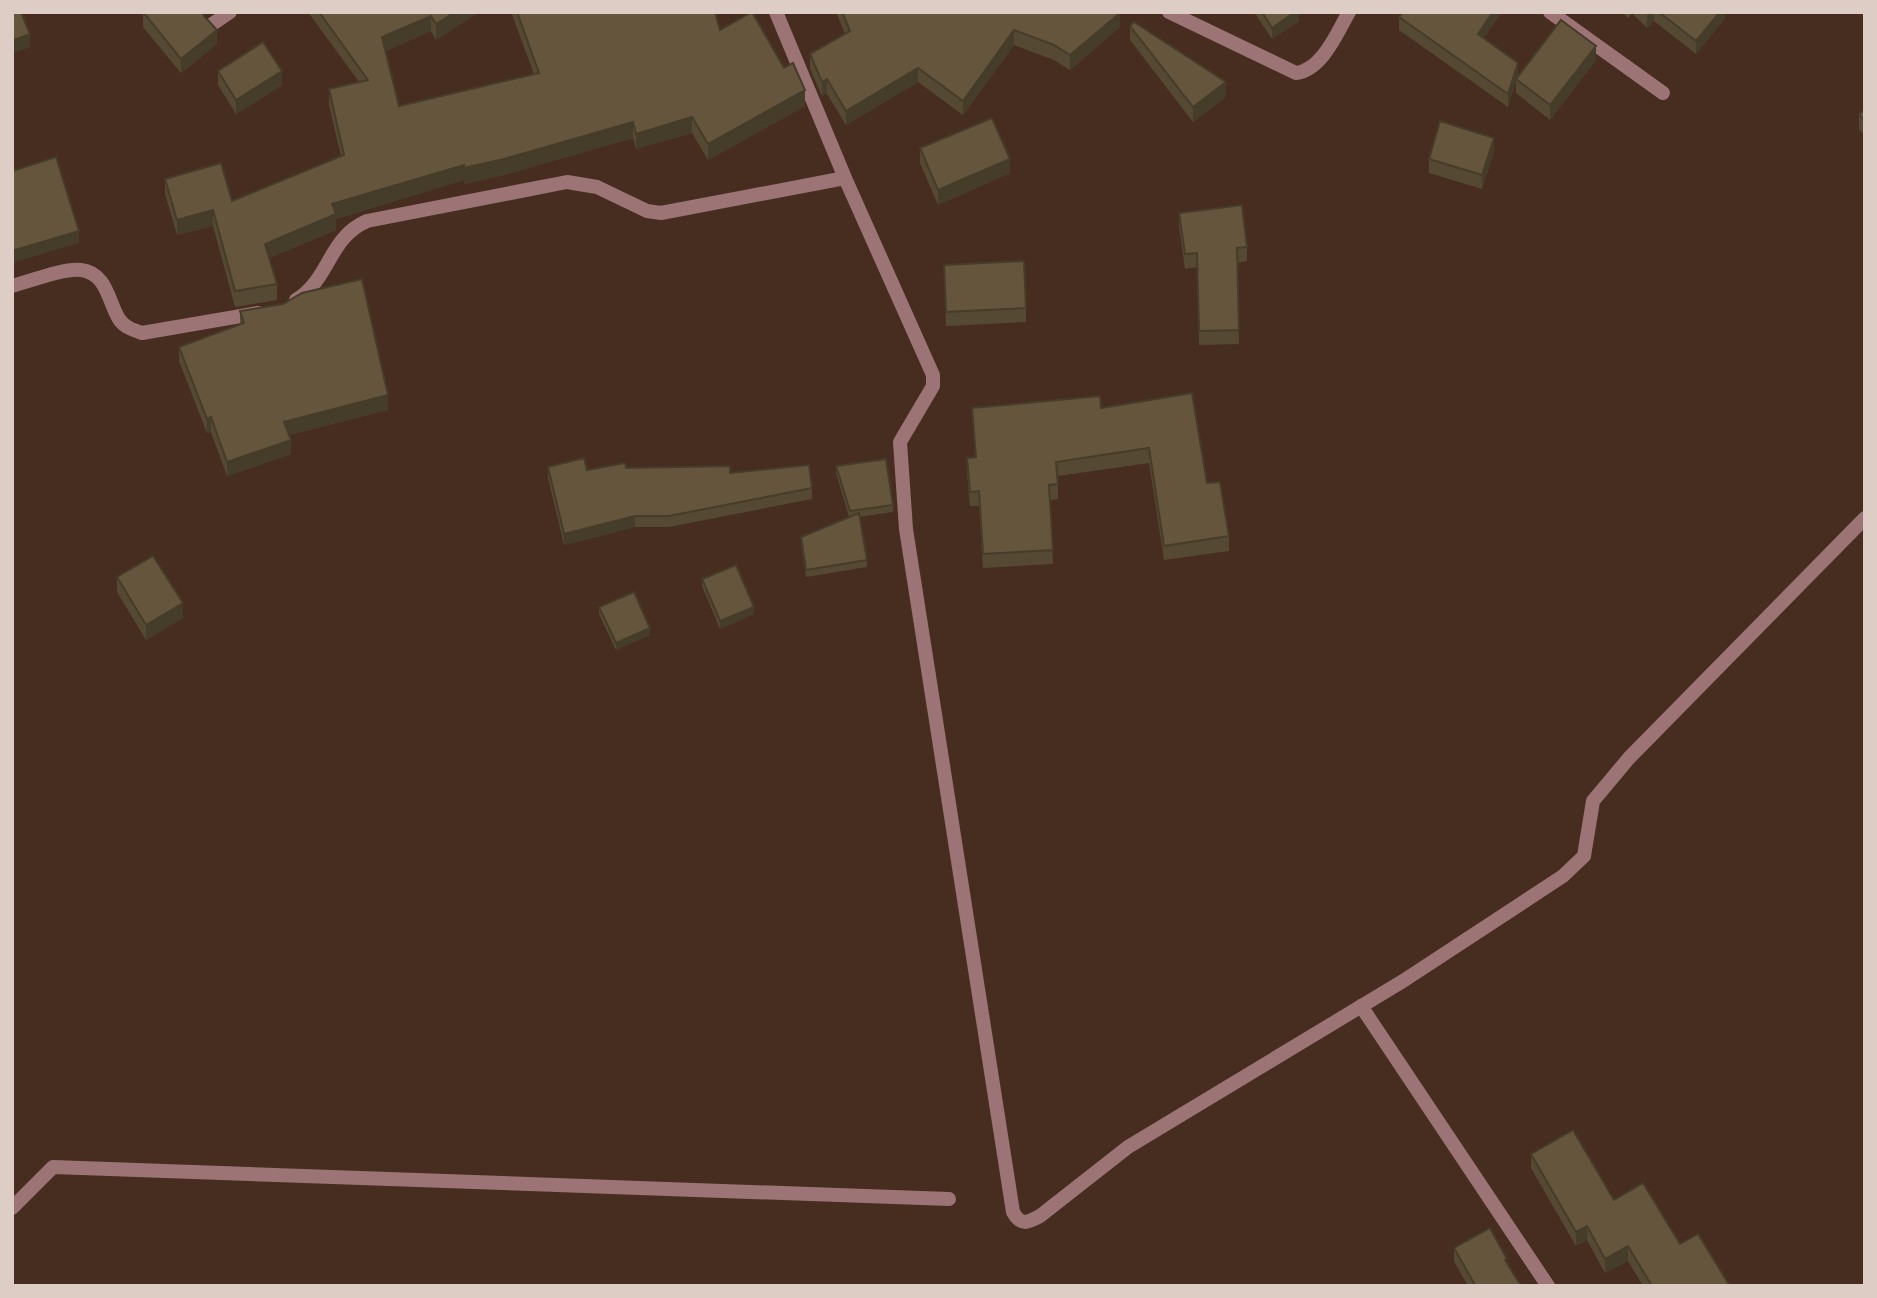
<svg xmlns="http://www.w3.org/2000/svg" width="1877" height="1298" font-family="Barlow,sans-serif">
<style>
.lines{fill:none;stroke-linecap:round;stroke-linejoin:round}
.minor{stroke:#9c7475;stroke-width:14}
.wall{fill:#564934}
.shaded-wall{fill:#463c2a}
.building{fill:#64553c;stroke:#463c2a;stroke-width:2}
</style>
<rect width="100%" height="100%" fill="#462d20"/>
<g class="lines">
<g class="minor">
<path d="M776 12 845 178 933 375V386L900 442 906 529 1013 1212C1021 1226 1027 1223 1040 1216L1128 1147 1403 981 1563 876 1584 856 1593 801 1629 758 1865 518"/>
<path d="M1169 12 1296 73C1322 70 1337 33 1349 12"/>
<path d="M1550 12 1663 93"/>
<path d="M211 25 230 12"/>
<path d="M12 286C31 281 63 268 81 270 107 273 108 301 119 319 124 327 133 330 142 333L258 313"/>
<path d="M296 300C331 278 328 238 367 221L567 182 597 187 647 211 661 213 845 178"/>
<path d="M1361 1006 1548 1286"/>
<path d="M12 1208 53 1167 949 1199"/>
</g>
</g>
<g class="wall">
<path d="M143 12 217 44 181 73 143 27Z"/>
<path d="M308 12H479L436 40 431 31 386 51 399 106 534 74 511 12H715L720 30 805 106 708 160 692 133 636 149 633 138 504 175 464 184V180L336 219V230L269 258 277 284V300L235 307 213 226 177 235 165 194V179L232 201 341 156 329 105V89L359 82Z"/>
<path d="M836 12H1119L1120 27 1070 70 1054 60 1014 45 963 115 918 82 846 125 827 94 822 96 810 69V54L845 34Z"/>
<path d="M1254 12H1299V21L1272 39Z"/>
<path d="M1622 12H1725V18L1696 54 1654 21 1647 28 1632 13 1628 18Z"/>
<path d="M1399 17 1484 38 1518 76 1517 78 1596 60 1550 120 1516 93V80L1508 107 1399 30Z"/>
<path d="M1130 26 1226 97 1193 122 1130 40Z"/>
<path d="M218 71 282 85 236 114 218 85Z"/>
<path d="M1865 110V136L1859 129V114Z"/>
<path d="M920 148 1010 173 938 205 920 163Z"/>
<path d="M1494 152 1482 189 1429 173V159Z"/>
<path d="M1179 213 1247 247V261L1237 263 1239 344 1199 345 1197 267 1185 269 1179 227Z"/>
<path d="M944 265 1026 308V322L946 326Z"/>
<path d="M240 311 388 410 289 435 291 454 227 476 211 432 207 433 179 361V347L240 324Z"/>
<path d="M972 408H1101L1207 483 1229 536V551L1164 560 1149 463 1058 476V499L1050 500 1053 564 983 568 979 506H970L967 473V458H975Z"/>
<path d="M836 466 893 505V512L859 517 867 560V567L806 577 801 545V537L849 517 836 473Z"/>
<path d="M548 467 587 470 626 468 730 473 812 488V499L669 527H635L564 545 548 478Z"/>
<path d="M117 577 183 618 146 640 117 592Z"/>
<path d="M702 579 754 614 720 629 702 586Z"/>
<path d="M599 607 650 635 616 650 599 614Z"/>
<path d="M1531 1154 1614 1200 1680 1244 1730 1286H1643L1628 1261 1605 1273 1587 1240 1576 1246 1531 1168Z"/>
<path d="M1454 1248 1507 1263 1521 1286H1468L1454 1261Z"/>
</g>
<g class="shaded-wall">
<path d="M455 12H479L436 40V24Z"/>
<path d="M1295 12H1299V21L1272 39V28Z"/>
<path d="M1493 12H1502L1478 47V34Z"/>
<path d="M1650 12H1654V21L1647 28V15Z"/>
<path d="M1720 12H1725V18L1696 54V41Z"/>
<path d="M1120 13V27L1070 70V55Z"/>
<path d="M431 16V31L382 53V37Z"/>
<path d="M217 30V44L181 73V59Z"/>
<path d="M1014 30V45L963 115V101Z"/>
<path d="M30 34V47L12 54V41Z"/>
<path d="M1596 46V60L1550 120V105Z"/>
<path d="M1518 63V76L1508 107V94Z"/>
<path d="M918 68V82L846 125V111Z"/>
<path d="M282 71V85L236 114V100Z"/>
<path d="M827 79V94L822 96V82Z"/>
<path d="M1226 82V97L1193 122V107Z"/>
<path d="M805 90V106L708 160V144Z"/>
<path d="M692 117V133L636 149V134Z"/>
<path d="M633 122V138L504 175 464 184V168Z"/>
<path d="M1494 138V152L1482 189V175Z"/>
<path d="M1010 159V173L938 205V190Z"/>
<path d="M464 165V180L336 219V230L265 260V244L332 204Z"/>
<path d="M213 210V226L177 235V220Z"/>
<path d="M79 231V243L12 263V251Z"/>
<path d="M388 395V410L284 436V422Z"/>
<path d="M211 417V432L207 433V419Z"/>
<path d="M291 440V454L227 476V462Z"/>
<path d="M635 516V527L564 545V534Z"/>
<path d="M183 603V618L146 640V625Z"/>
<path d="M754 607V614L720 629V621Z"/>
<path d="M650 628V635L616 650V643Z"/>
<path d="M1587 1226V1240L1576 1246V1232Z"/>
<path d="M1628 1246V1261L1605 1273V1259Z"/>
</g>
<g class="building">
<path d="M12 12H21L30 34 12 41Z"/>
<path d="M143 12H202L204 16 217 30 181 59Z"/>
<path d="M319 12H455L436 24 431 16 382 37 399 106 539 73 517 12H715L720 30 752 12 784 68 793 63 805 90 708 144 692 117 636 134 633 122 504 159 464 168V165L332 204 336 214 265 244 277 284 235 291 213 210 177 220 165 179 221 163 232 201 344 155 329 89 368 80Z"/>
<path d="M842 12H1119L1120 13 1070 55 1054 45 1014 30 963 101 918 68 846 111 827 79 822 82 810 54 850 31Z"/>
<path d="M1262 12H1295L1272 28Z"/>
<path d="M1403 12H1493L1478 34 1518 63 1508 94 1399 17Z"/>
<path d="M1659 12H1720L1696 41Z"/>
<path d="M1561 20 1596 46 1550 105 1516 79Z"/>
<path d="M1134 22 1226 82 1193 107 1130 26Z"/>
<path d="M263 42 282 71 236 100 218 71Z"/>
<path d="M1865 110V122L1859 114Z"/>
<path d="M992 118 1010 159 938 190 920 148Z"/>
<path d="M1440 121 1494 138 1482 175 1429 159Z"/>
<path d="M56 157 79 231 12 251V171Z"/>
<path d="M1242 205 1247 247 1237 248 1239 330 1199 331 1197 253 1185 254 1179 213Z"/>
<path d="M1024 261 1026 308 946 312 944 265Z"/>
<path d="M362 279 388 395 284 422 291 440 227 462 211 417 207 419 179 347 244 323 240 311 283 304 302 293Z"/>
<path d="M1192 393 1207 483 1220 482 1229 536 1164 546 1149 448 1056 462 1058 484 1049 485 1053 550 983 554 979 491 970 492 967 458 976 457 972 408 1100 396 1101 408Z"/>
<path d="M584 458 587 470 625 463 626 468 730 466V473L809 465 812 488 669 516H635L564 534 548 467Z"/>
<path d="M886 459 893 505 850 511 836 466Z"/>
<path d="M859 513 867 560 806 570 801 537Z"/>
<path d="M153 556 183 603 146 625 117 577Z"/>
<path d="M736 565 754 607 720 621 702 579Z"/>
<path d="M634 592 650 628 616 643 599 607Z"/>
<path d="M1573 1130 1614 1200 1643 1183 1680 1244 1698 1234 1730 1286H1652L1628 1246 1605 1259 1587 1226 1576 1232 1531 1154Z"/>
<path d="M1490 1228 1507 1259 1505 1260 1521 1286H1474L1475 1285 1454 1248Z"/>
</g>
<rect width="1877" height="1298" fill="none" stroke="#decdc5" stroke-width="28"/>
</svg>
